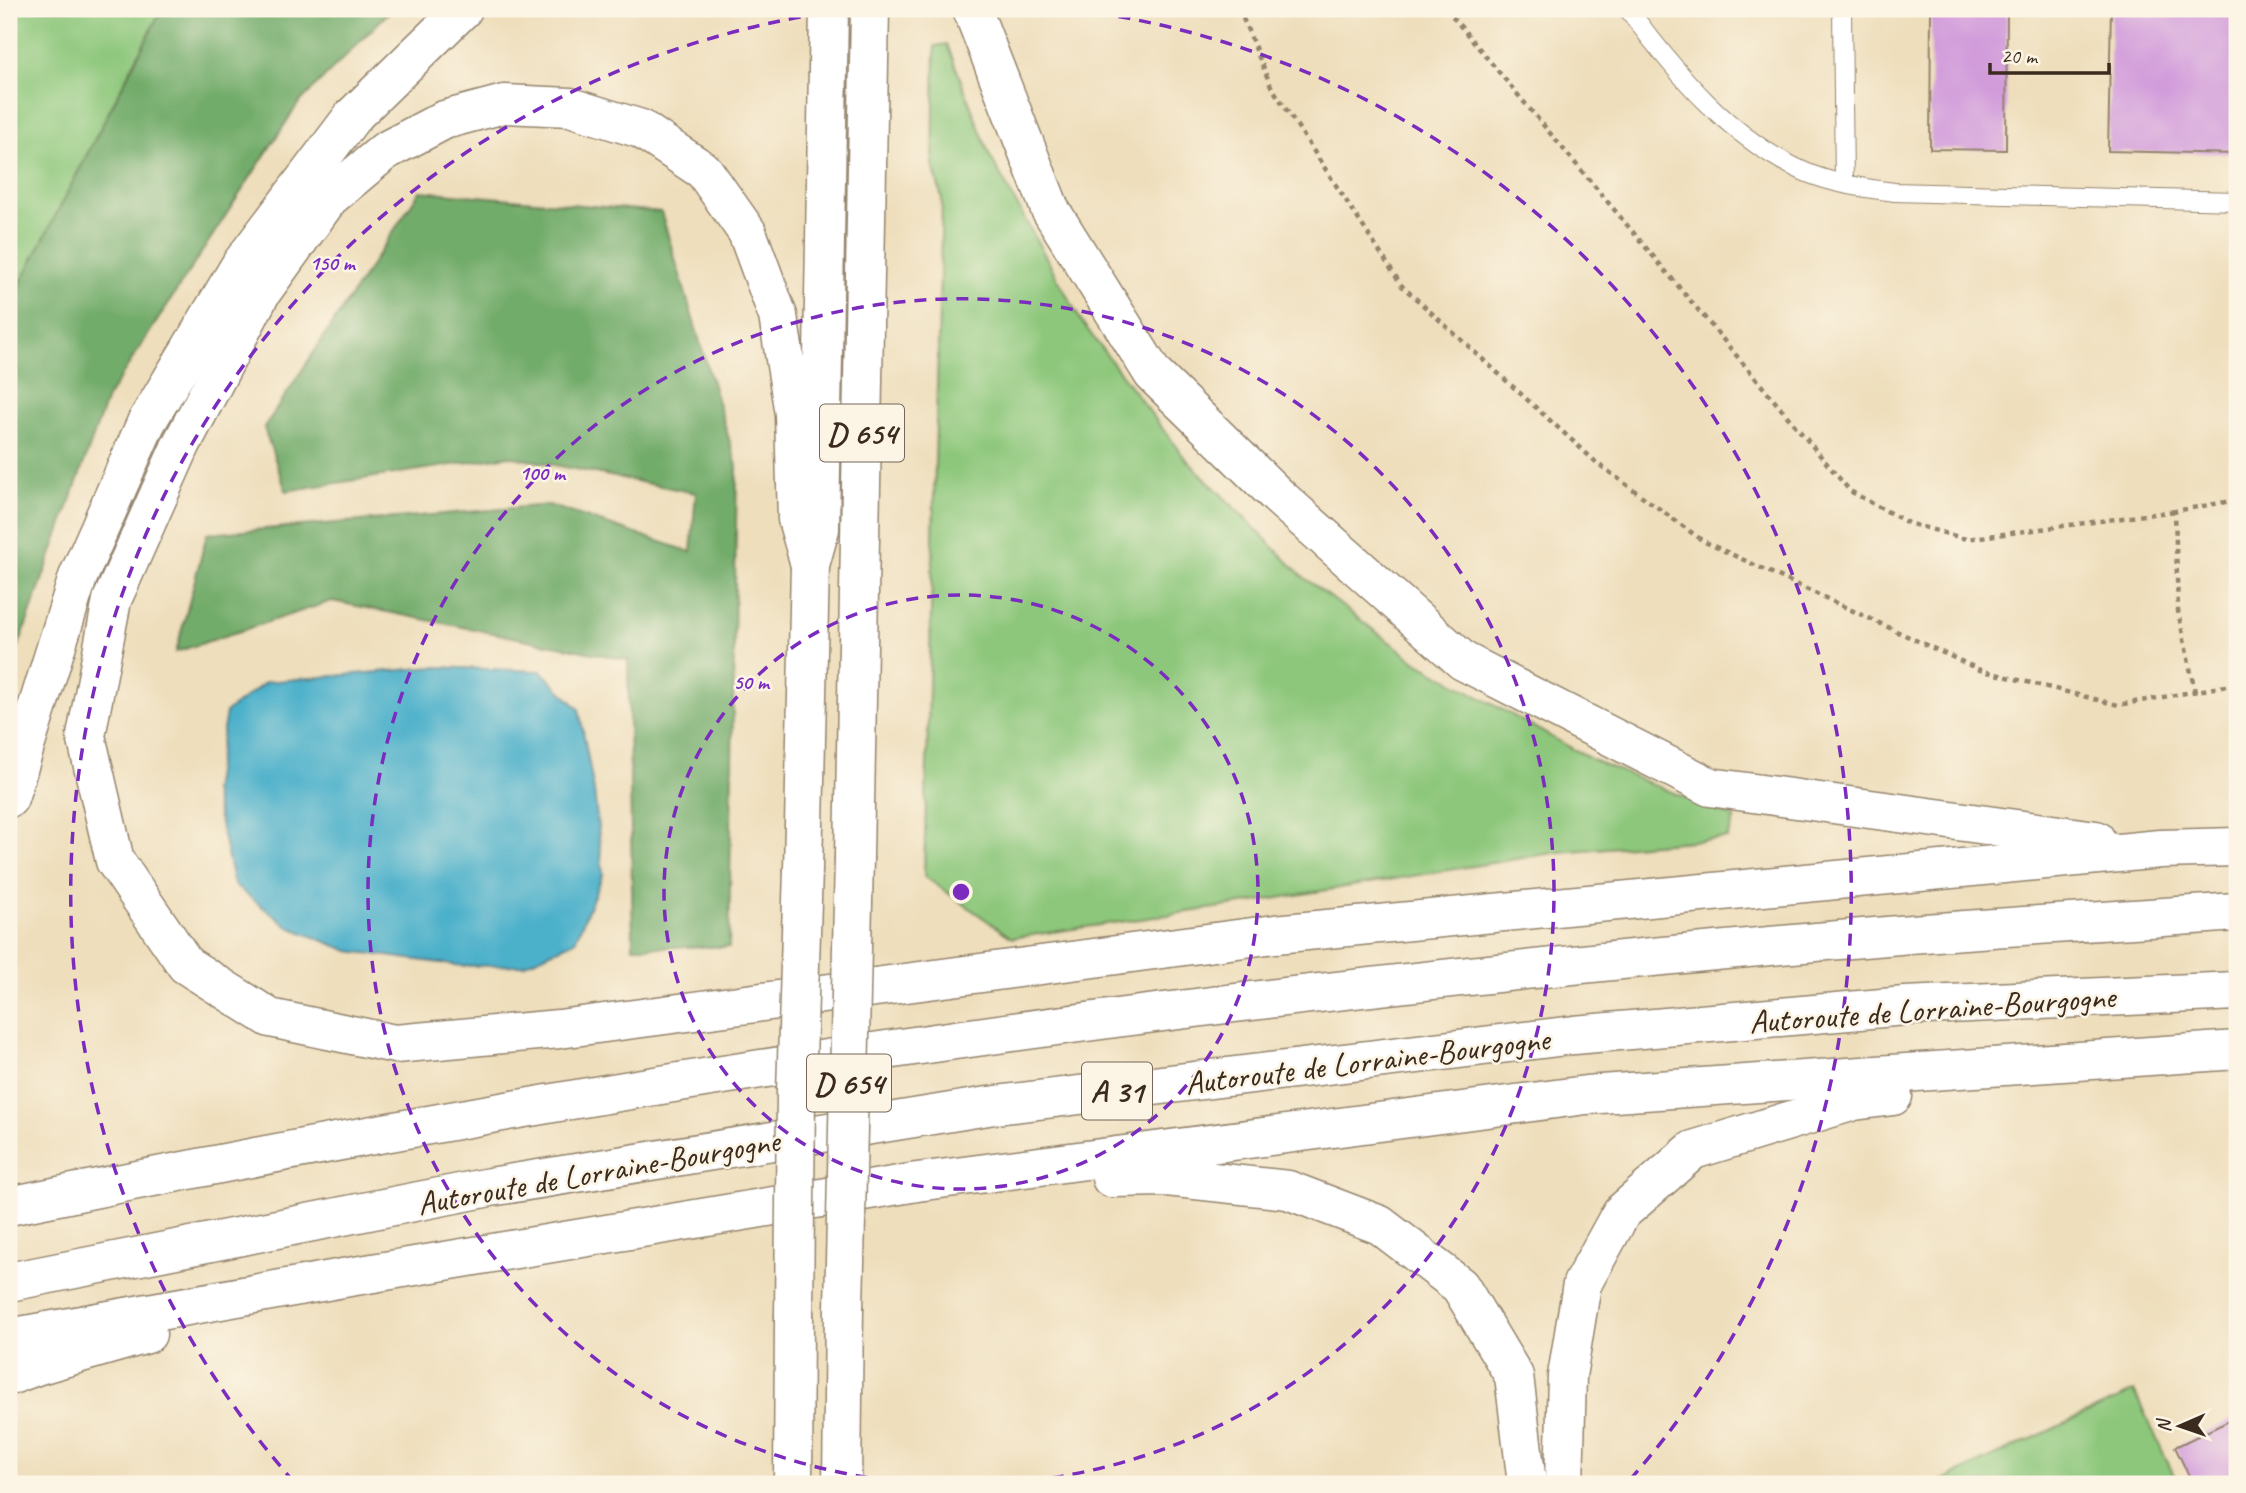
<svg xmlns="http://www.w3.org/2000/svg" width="2246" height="1493" font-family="Caveat,sans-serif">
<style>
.green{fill:#8dc77b;stroke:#64784c;stroke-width:2}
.forest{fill:#72ac6b;stroke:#566b44;stroke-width:2}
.water{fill:#4bb0ca;stroke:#436d74;stroke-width:2}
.building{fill:#d29cdb}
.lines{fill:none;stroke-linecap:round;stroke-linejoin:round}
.lane-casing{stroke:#94846d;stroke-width:20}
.highway-casing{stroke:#94846d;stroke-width:41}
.path{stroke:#94846d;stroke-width:4.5;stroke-dasharray:5 5;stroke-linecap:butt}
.lane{stroke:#fff;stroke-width:18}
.highway{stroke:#fff;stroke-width:38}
.highway-bridge-casing{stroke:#94846d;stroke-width:41;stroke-linecap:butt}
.highway-bridge{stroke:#fff;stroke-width:38}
.ring{fill:none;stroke:#7b2cbf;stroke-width:3.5;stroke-dasharray:12 9}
.labels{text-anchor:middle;stroke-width:5;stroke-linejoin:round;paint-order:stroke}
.shield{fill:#fcf5e5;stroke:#75675a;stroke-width:2}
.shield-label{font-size:32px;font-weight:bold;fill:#3b2a1e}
.street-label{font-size:33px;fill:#3b2a1e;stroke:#fcf5e5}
.centre{fill:#7b2cbf;stroke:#fcf5e5;stroke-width:3.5}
.ring-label{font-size:21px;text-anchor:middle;font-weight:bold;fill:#7b2cbf;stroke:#fcf5e5;stroke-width:5;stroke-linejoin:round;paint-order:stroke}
</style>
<rect width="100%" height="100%" fill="#fcf5e5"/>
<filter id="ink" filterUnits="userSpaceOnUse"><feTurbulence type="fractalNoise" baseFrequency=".0143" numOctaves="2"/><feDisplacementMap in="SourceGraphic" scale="14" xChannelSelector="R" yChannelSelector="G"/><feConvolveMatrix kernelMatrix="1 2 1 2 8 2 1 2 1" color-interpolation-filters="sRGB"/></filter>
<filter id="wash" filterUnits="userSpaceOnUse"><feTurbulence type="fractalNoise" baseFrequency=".00686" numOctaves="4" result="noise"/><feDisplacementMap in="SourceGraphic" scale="28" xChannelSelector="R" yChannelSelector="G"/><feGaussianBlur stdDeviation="1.57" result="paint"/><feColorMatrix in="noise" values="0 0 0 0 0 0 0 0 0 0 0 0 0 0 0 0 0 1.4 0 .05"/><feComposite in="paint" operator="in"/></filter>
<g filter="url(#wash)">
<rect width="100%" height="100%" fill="#eedebc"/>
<g class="green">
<path d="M9 9H162L9 306Z"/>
<path d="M947 44 990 156 1081 321 1184 457 1302 576 1415 661 1593 760 1735 818 1727 838 1559 852 1242 904 1012 938 924 876 942 199 933 165 935 46Z"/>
<path d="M2134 1391 2178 1484H1935Z"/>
</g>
<g class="forest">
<path d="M162 9H392L298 104 107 398 9 673V306Z"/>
<path d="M420 191 661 212 737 466 729 947H633L628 660 332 601 176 652 207 534 549 505 691 552 696 493 509 456 286 491 264 428Z"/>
</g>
<path class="water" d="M434 667 541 671 579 709 594 791 603 874 575 941 523 965 463 966 349 951 289 927 234 885 213 791 226 712 266 682Z"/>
<g id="blocks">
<g class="building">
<path d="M1931 9H2007L2006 150 1930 149Z"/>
<path d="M2111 9H2237V154L2108 151Z"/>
<path d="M2237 1417V1484H2193L2175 1447Z"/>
</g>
</g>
</g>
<g filter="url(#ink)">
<use href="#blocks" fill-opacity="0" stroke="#94846d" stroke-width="2"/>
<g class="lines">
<defs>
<g id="lane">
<path d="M1628 9C1675 72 1731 140 1805 172 1833 184 1865 188 1894 192L2237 201"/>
<path d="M1842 9 1844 183"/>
</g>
<g id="highway">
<path d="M972 9 1050 209 1153 374 1278 496 1463 661 1710 787 2096 840"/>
<path d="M810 565 797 519 794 414 778 316 747 232 704 171 641 129 570 107 504 104 444 120 385 151 329 198 261 293 181 445 112 600 86 736 115 861 186 965 270 1018 395 1044 559 1029 1275 934 2160 849 2237 847"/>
<path d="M9 798 78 577 146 423 241 264 353 116 463 9"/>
<path d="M854 857 870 9"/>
<path d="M803 869 810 565 820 529 829 9"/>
<path d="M1111 1178 1167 1177 1288 1190 1380 1225 1460 1286 1514 1376 1527 1484"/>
<path d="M9 1206C415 1122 824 1053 1235 1003 1456 976 1677 953 1899 935 2011 926 2124 920 2237 912"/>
<path d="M9 1282 490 1187 988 1106 1574 1035 1905 1006 2237 991"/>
<path d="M9 1338 343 1278 917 1182 1586 1095 2237 1050"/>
<path d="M9 1376 39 1365 147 1334"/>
<path d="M793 1484 794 1317"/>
<path d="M842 1484 844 1308"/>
<path d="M1564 1484 1567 1376 1582 1284 1621 1213 1693 1150 1854 1101 1893 1096"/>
</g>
</defs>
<use href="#lane" class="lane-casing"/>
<use href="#highway" class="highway-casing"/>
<g class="path">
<path d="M1239 9 1271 86 1402 286 1597 463 1703 541 1980 670 2118 705 2237 684"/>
<path d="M1446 9 1850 491 1908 523 1966 539 2175 511"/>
<path d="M2195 692 2178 611 2175 511 2237 500"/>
</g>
<use href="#lane" class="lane"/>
<use href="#highway" class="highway"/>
<defs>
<g id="highway-bridge">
<path d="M844 1308 854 857"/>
<path d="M794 1317 796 1092 803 869"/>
</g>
</defs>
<use href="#highway-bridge" class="highway-bridge-casing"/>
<use href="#highway-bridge" class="highway-bridge"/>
</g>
</g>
<g class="ring">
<circle cx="961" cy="892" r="297"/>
<path d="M930 1484A593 593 0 1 1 992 1484"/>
<path d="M294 1482A890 890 0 0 1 845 10M1077 10A890 890 0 0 1 1628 1482"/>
</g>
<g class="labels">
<g class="shield">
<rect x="820" y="404.5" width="84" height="57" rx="5"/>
<rect x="807" y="1054.5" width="84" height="57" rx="5"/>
<rect x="1082" y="1062.5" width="70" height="57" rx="5"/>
</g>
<g class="shield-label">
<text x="862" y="444">D 654</text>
<text x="849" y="1094">D 654</text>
<text x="1117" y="1102">A 31</text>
</g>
<g class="street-label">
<text transform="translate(1932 1008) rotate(-4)" y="12">Autoroute de Lorraine-Bourgogne</text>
<text transform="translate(1367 1060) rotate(-7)" y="12">Autoroute de Lorraine-Bourgogne</text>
<text transform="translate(598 1171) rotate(-10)" y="12">Autoroute de Lorraine-Bourgogne</text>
</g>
</g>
<circle cx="961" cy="892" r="10" class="centre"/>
<g class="ring-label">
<text x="332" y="270">150 m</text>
<text x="542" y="480">100 m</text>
<text x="751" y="689">50 m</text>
</g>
<rect width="2246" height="1493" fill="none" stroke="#fcf5e5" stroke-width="35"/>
<g transform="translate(2180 1426) rotate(268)" stroke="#fcf5e5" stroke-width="5" paint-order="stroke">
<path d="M0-5L12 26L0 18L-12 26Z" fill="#3b2a1e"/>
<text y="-10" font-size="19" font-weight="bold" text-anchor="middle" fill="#3b2a1e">N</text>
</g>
<path d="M1990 63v10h119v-10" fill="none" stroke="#3b2a1e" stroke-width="3.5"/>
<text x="2001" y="63" font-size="21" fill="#3b2a1e" stroke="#fcf5e5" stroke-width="5" paint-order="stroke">20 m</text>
</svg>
